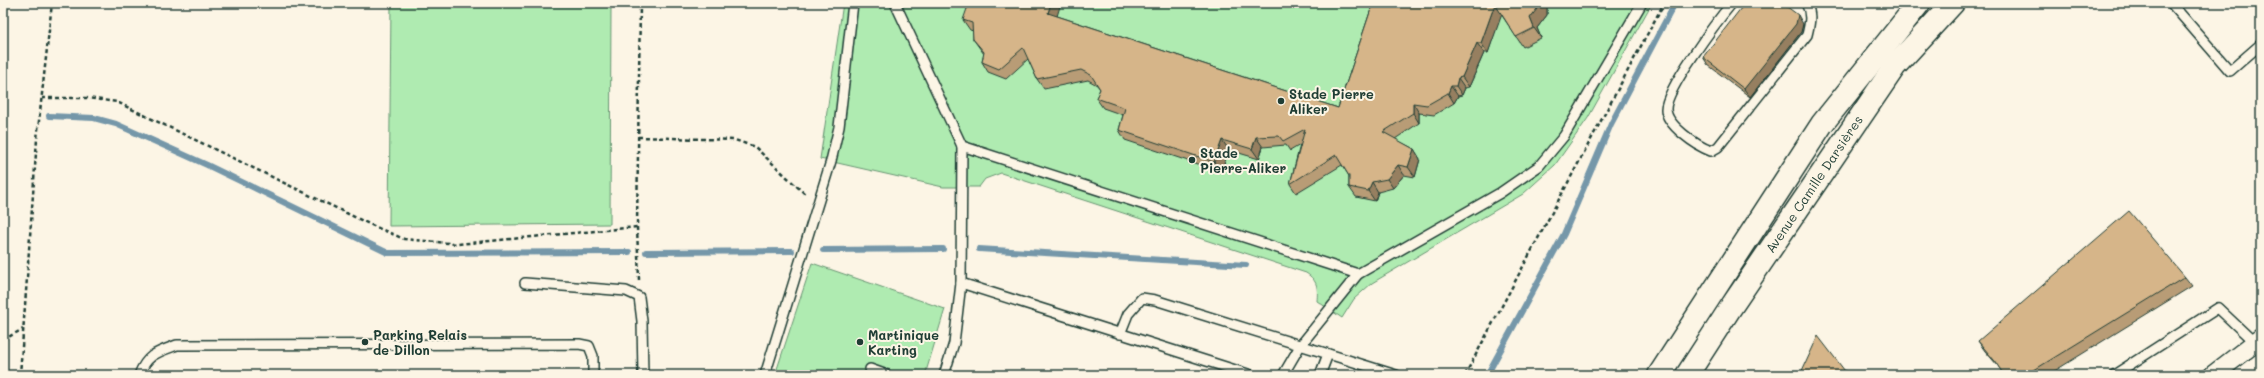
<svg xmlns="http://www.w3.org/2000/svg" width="2264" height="378" font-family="Mali,sans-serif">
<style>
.green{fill:#afebb1;stroke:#679472}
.water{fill:#add3f7;stroke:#7497a9}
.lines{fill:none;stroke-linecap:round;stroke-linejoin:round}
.stream{stroke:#7497a9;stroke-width:6}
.service-casing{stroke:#1f3d34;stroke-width:12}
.minor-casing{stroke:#1f3d34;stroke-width:21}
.primary-casing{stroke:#1f3d34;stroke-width:25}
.path{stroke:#1f3d34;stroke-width:2.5;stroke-dasharray:4 3;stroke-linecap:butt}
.service{stroke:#fcf5e5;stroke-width:9}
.minor{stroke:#fcf5e5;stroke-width:18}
.primary{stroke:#fcf5e5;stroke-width:22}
.wall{fill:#b89c76;stroke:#1f3d34}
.shaded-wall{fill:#967f60;stroke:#1f3d34}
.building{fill:#d6b589;stroke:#1f3d34}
.poi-dot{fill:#1f3d34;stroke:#fcf5e5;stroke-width:1.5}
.labels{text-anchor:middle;stroke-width:4;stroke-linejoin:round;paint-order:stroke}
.poi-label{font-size:13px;font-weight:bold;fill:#1f3d34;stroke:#fcf5e5;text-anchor:start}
.street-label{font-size:13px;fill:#1f3d34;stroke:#fcf5e5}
</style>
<rect width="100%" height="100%" fill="#fcf5e5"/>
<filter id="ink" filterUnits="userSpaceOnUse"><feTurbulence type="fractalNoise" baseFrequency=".025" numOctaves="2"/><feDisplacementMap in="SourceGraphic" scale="8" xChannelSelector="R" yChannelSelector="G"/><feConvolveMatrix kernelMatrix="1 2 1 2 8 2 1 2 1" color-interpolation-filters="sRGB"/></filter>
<g filter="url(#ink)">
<g class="green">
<path d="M391 3H611L610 224 389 226Z"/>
<path d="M843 3H1652L1588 118 1555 165 1523 194 1372 283 1354 299 1342 318 1317 301C1318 288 1318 281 1306 273L1001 173 985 179 979 187H943L820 159Z"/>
<path d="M812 263 945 309 925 375H775Z"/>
</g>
<path class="water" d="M3 107 6 134H3Z"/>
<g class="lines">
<g class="stream">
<path d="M49 116 94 118 116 124 207 165 388 253 629 252"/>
<path d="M979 249 1246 265"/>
<path d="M823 250 943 249"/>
<path d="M646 252 792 251"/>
<path d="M1487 375 1564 234 1611 124 1675 3"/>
</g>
<defs>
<g id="service">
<path d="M895 3 962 146 1358 274 1500 193 1539 166 1564 136 1642 3"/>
<path d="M1732 3C1717 21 1666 89 1666 109 1666 125 1697 146 1711 151L1718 147 1807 35C1810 23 1812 14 1806 3"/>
<path d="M2171 3 2230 71 2261 44"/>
<path d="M525 283 626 291 639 297 642 321 643 375"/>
<path d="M961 283 1251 375"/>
<path d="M1120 334 1128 314 1142 298 1155 300 1396 375"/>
<path d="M870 369 887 375"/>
<path d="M139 375C147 354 158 352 177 345L579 344 589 346 593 356V375"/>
<path d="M765 375 831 161 839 127 853 3"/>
<path d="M944 375 954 343 961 283 962 146"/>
<path d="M1283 375 1300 346 1358 274"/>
<path d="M1320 375 1328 354"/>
<path d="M2114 375 2218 308 2255 343"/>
</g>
<path id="minor" d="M2213 375 2261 338"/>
<g id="primary">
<path d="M1659 375 1822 124 1919 3"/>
<path d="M1687 375 1731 307 1895 66 1953 3"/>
</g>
</defs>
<use href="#service" class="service-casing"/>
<use href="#minor" class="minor-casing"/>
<use href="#primary" class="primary-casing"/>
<g class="path">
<path d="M42 98H87L117 102 369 224 404 239 458 244 637 227"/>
<path d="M638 137 735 140 755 147 805 194"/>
<path d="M639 280 637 227 640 3"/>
<path d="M3 340 23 329"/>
<path d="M20 375 37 139 52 3"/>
<path d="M1465 375 1664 3"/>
</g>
<use href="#service" class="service"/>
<use href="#minor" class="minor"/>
<use href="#primary" class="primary"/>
</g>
<g class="wall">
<path d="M1373 3H1547V15L1537 28 1541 38 1523 47 1501 14 1488 53H1484L1469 87 1465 88 1462 95 1458 96 1454 103 1434 115 1419 113V123L1395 139 1414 149 1420 159 1415 177 1404 175 1393 188 1378 192 1375 201 1356 197 1349 187V176L1342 165 1296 193 1290 184 1300 145 1290 151 1286 145 1263 147 1259 159 1229 150 1221 172 1125 140 1119 130 1123 115 1103 108 1096 98 1100 89 1097 85 1088 80 1044 89 1037 79 1028 59 1006 79 988 72 982 62 984 54 973 39V31L970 30 963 20 1057 16 1338 108Z"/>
<path d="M1803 24 1801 32 1750 97 1708 65 1703 57Z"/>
<path d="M2185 277 2192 286 2048 375H2004L1998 366 1985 351 1978 341Z"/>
</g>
<g class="shaded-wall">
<path d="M1051 3H1061L1055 23 1048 13Z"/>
<path d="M1540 3H1547V15L1537 28 1541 38 1534 28 1530 18Z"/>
<path d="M1495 4 1502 14 1488 53 1481 43Z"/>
<path d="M1798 15 1803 24 1801 32 1750 97 1744 89Z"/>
<path d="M1477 43 1484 53 1469 87 1462 77Z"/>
<path d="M1458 78 1465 88 1462 95 1456 86Z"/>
<path d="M1451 86 1458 96 1454 103 1448 93Z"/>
<path d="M1413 103 1419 113V123L1413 113Z"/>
<path d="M1256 137 1263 147 1259 159 1252 149Z"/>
<path d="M1222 140 1229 150 1221 172 1214 162Z"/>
<path d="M1414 149 1420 159 1415 177 1408 167Z"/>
<path d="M1398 165 1404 175 1393 188 1387 179Z"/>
<path d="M1372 182 1378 192 1375 201 1368 191Z"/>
</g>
<g class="building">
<path d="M969 3H1051L1048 13 1338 108 1373 3H1540V5L1530 18 1534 28 1516 37 1495 4 1481 43H1477L1462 77 1458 78 1456 86H1451L1448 93 1427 105 1413 103V113L1383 132 1414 149 1408 167 1398 165 1387 179 1372 182 1368 191 1349 187V176L1336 155 1290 184 1305 129 1283 141 1279 136 1256 137 1252 149 1222 140 1214 162 1119 130 1125 108 1096 98 1100 89 1091 75 1081 70 1037 79 1023 48 999 69 982 62 984 52 973 39 972 23 963 20Z"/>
<path d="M1745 3H1782L1798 15 1796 24 1744 89 1703 57Z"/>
<path d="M2129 211 2185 277 2026 375H2004L1994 360 1978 341Z"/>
<path d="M1818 336 1848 375H1800Z"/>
</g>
</g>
<g class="poi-dot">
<circle cx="1281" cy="101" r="4"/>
<circle cx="1192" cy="160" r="4"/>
<circle cx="365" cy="342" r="4"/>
<circle cx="860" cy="342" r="4"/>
</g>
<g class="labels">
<g class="poi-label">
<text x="1289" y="99">Stade Pierre<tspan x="1289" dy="15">Aliker</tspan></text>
<text x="1200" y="158">Stade<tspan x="1200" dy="15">Pierre-Aliker</tspan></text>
<text x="373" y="340">Parking Relais<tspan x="373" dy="15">de Dillon</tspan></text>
<text x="868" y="340">Martinique<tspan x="868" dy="15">Karting</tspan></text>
</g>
<g class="street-label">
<text transform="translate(1814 184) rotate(-56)" y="5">Avenue Camille Darsières</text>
</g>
</g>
<rect width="2264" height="378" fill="none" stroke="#fcf5e5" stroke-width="16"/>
<rect x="8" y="8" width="2248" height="362" fill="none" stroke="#1f3d34" stroke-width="1.5" filter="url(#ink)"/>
</svg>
